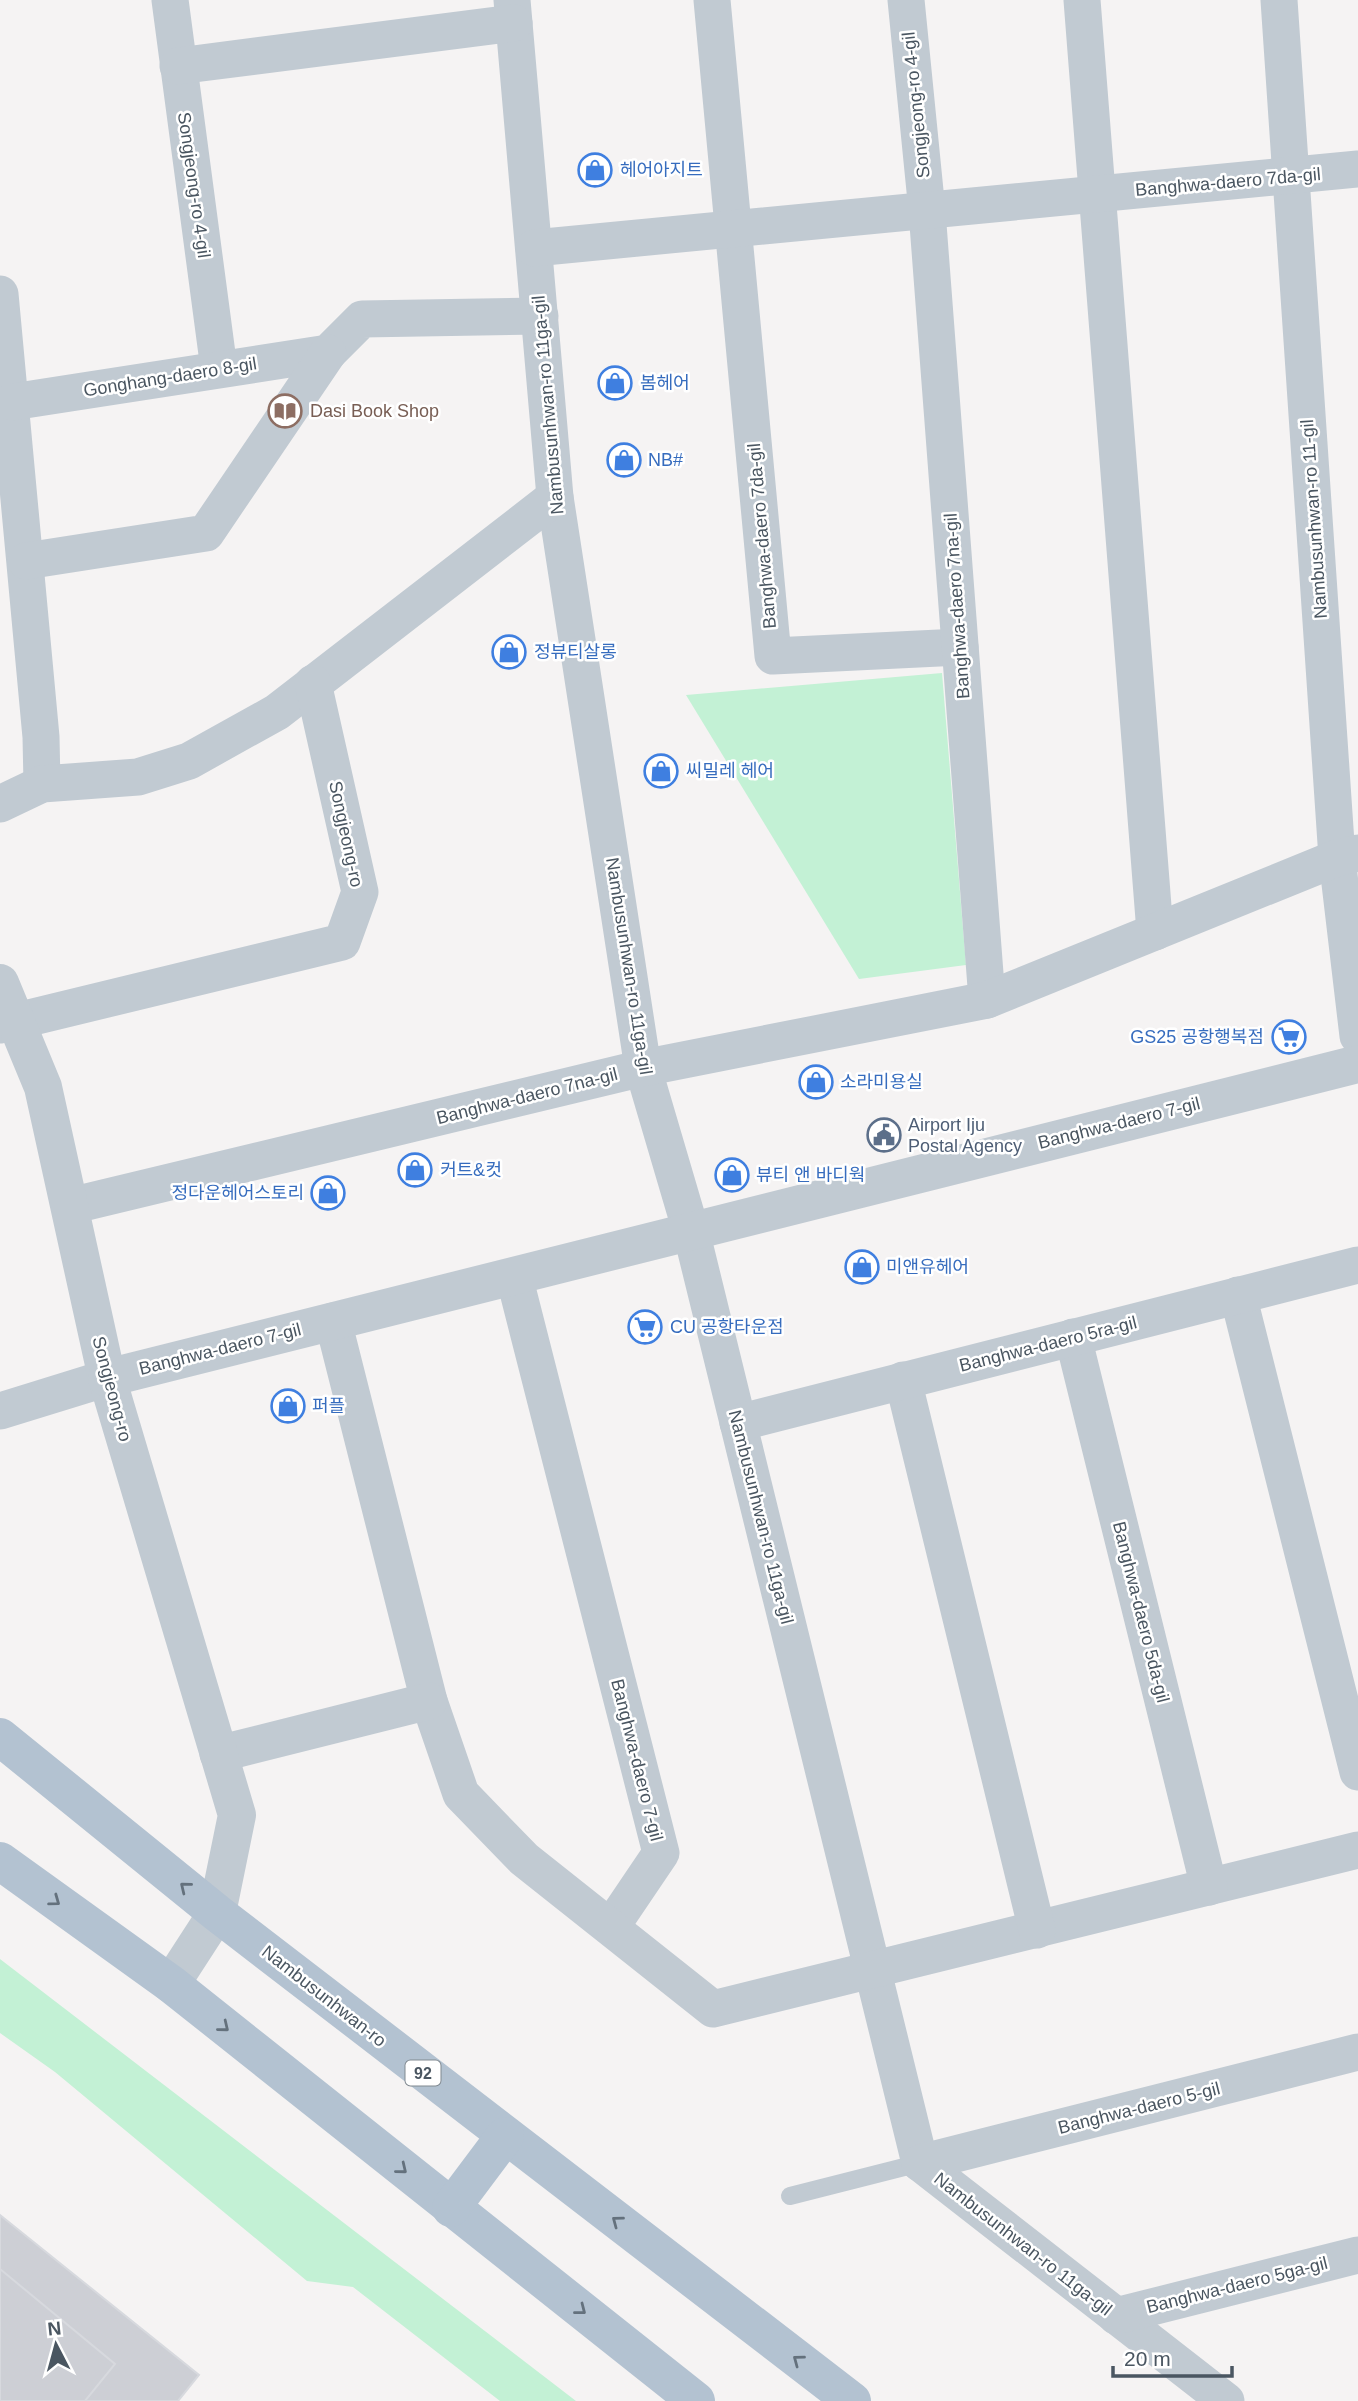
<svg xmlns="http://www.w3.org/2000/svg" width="1358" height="2401" font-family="Arial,'Noto Sans KR',sans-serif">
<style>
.green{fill:#c3f1d5}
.building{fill:#cdcfd5;stroke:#d7d9de;stroke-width:2}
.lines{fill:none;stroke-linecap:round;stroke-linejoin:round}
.service{stroke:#c1cad2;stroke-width:18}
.minor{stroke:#c1cad2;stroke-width:37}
.tertiary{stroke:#c1cad2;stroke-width:38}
.primary{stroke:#b3c2d1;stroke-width:38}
.oneway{stroke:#64717d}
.labels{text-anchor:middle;stroke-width:5;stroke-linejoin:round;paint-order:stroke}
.shield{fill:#fff;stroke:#808990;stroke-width:2}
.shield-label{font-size:16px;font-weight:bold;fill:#4a5661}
.street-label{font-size:18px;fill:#4a5661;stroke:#fff}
.shop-label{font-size:18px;fill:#366cbe;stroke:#fff;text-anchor:start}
.education-label{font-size:18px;fill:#785e54;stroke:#fff;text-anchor:start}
.service-label{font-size:18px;fill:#4e5e75;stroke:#fff;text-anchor:start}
</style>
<rect width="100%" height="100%" fill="#f5f3f3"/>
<g class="green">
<path d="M942 673 966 965 859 979 686 695Z"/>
<path d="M0 1959 576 2401H500L353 2287 307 2281 55 2072 0 2033Z"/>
</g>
<g class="building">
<path d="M0 2215 199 2375 178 2401H0Z"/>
<path d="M0 2269 115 2364 85 2401H0Z"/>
</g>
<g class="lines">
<path class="service" d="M790 2196 920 2163"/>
<g class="minor">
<path d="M170 0 219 369"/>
<path d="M512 0 555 497 643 1068 691 1231 920 2163 1226 2401"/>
<path d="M712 0 773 656 960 647"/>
<path d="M906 0 927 211 987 1000"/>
<path d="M1082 0 1155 932"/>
<path d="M1279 0 1337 858 1358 1036"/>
<path d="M178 66 514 23"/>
<path d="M534 248 1358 169"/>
<path d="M0 294 41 737 42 784"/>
<path d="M12 402 328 353 362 319 540 316"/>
<path d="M26 561 206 533 328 353"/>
<path d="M0 804 42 784 138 777 189 761 277 712 555 497"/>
<path d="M0 1025 342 942 360 892 313 683"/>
<path d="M70 1206 643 1068 987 1000 1337 858 1358 853"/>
<path d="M514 1276 661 1853 611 1927"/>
<path d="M1238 1295 1358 1772"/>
<path d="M333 1321 429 1701 461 1794 524 1859 713 2009 1358 1850"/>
<path d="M1073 1337 1209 1887"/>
<path d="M903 1380 1037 1930"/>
<path d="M0 1411 107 1378"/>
<path d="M738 1423 1358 1265"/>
<path d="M218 1754 429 1701"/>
<path d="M920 2163 1358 2052"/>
<path d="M1116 2316 1358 2255"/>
</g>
<g class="tertiary">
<path d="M0 983 43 1087 107 1378 237 1815 217 1913 171 1984"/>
<path d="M107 1378 1358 1064"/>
</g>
<g class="primary">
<path d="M0 1737 217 1913 852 2401"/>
<path d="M0 1861 171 1984 696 2401"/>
<path d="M451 2208 505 2136"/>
</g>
</g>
<defs><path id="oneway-chevron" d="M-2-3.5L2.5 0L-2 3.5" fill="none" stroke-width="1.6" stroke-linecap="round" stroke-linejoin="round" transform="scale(1.75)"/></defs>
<g class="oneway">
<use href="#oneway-chevron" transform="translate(185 1887) rotate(-141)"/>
<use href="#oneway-chevron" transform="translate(55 1901) rotate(36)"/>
<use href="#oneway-chevron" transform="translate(224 2027) rotate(39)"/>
<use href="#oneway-chevron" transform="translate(402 2169) rotate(39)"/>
<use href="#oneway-chevron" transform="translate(617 2221) rotate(-143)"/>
<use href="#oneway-chevron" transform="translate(581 2310) rotate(38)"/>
<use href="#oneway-chevron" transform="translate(798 2360) rotate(-143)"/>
</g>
<defs>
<symbol id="shop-ring" viewBox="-11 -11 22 22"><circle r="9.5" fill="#fff" stroke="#3f7fe0" stroke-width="1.5"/><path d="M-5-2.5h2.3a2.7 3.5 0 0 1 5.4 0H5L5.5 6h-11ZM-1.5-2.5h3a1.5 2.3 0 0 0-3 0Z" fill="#3f7fe0"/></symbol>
<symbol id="library-ring" viewBox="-11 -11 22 22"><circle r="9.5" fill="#fff" stroke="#8d6e63" stroke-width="1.5"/><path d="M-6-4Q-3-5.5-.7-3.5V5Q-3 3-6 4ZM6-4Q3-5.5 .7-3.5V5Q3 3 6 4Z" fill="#8d6e63"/></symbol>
<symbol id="supermarket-ring" viewBox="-11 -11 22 22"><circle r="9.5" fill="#fff" stroke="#3f7fe0" stroke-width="1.5"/><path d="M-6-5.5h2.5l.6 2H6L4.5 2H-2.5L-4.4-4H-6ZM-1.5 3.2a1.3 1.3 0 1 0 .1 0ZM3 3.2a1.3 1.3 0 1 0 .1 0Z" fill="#3f7fe0"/></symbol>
<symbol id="civic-ring" viewBox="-11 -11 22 22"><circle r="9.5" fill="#fff" stroke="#5c6f8a" stroke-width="1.5"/><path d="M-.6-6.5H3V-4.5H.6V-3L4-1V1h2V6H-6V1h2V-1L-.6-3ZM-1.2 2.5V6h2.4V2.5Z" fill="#5c6f8a"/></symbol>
</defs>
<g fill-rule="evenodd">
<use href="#shop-ring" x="576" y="151" width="38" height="38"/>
<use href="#shop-ring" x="596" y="364" width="38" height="38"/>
<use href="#library-ring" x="266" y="392" width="38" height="38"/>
<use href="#shop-ring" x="605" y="441" width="38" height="38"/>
<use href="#shop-ring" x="490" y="633" width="38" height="38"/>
<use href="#shop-ring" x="642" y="752" width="38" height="38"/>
<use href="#supermarket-ring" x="1270" y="1018" width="38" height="38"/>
<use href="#shop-ring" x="797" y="1063" width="38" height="38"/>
<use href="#civic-ring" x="865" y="1116" width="38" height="38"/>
<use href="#shop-ring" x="396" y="1151" width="38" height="38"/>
<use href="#shop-ring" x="713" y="1156" width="38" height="38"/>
<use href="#shop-ring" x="309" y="1174" width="38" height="38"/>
<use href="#shop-ring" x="843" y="1248" width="38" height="38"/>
<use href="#supermarket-ring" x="626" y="1308" width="38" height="38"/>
<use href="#shop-ring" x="269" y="1387" width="38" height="38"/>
</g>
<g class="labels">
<rect class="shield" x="405.5" y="2060.5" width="35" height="25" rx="5"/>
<g class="shield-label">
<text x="423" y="2079">92</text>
</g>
<g class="street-label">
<text transform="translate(916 105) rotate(-96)" y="6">Songjeong-ro 4-gil</text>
<text transform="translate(1228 182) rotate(-5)" y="6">Banghwa-daero 7da-gil</text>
<text transform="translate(194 185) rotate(82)" y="6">Songjeong-ro 4-gil</text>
<text transform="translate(170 377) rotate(-9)" y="6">Gonghang-daero 8-gil</text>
<text transform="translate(548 405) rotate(-95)" y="6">Nambusunhwan-ro 11ga-gil</text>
<text transform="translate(1314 519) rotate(-94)" y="6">Nambusunhwan-ro 11-gil</text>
<text transform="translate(762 536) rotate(-95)" y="6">Banghwa-daero 7da-gil</text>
<text transform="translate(957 606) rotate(-94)" y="6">Banghwa-daero 7na-gil</text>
<text transform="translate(346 834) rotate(78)" y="6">Songjeong-ro</text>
<text transform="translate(629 966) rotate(81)" y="6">Nambusunhwan-ro 11ga-gil</text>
<text transform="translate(527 1096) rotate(-14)" y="6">Banghwa-daero 7na-gil</text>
<text transform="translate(1119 1123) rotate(-14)" y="6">Banghwa-daero 7-gil</text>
<text transform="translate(1048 1344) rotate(-14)" y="6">Banghwa-daero 5ra-gil</text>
<text transform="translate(220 1349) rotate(-14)" y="6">Banghwa-daero 7-gil</text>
<text transform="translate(112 1389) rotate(75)" y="6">Songjeong-ro</text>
<text transform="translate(761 1517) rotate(76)" y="6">Nambusunhwan-ro 11ga-gil</text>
<text transform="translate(1141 1612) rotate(76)" y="6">Banghwa-daero 5da-gil</text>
<text transform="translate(637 1760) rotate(76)" y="6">Banghwa-daero 7-gil</text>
<text transform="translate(324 1996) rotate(38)" y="6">Nambusunhwan-ro</text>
<text transform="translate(1139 2108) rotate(-14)" y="6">Banghwa-daero 5-gil</text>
<text transform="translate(1023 2244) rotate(38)" y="6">Nambusunhwan-ro 11ga-gil</text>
<text transform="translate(1237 2285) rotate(-14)" y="6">Banghwa-daero 5ga-gil</text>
</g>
<g class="shop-label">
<text x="620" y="176">헤어아지트</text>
<text x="640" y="389">봄헤어</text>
<text x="648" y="466">NB#</text>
<text x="534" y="658">정뷰티살롱</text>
<text x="686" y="777">씨밀레 헤어</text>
<text x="1264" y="1043" text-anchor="end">GS25 공항행복점</text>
<text x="840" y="1088">소라미용실</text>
<text x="440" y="1176">커트&amp;컷</text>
<text x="756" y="1181">뷰티 앤 바디웍</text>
<text x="304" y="1199" text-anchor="end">정다운헤어스토리</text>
<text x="886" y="1273">미앤유헤어</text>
<text x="670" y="1333">CU 공항타운점</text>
<text x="312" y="1412">퍼플</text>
</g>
<g class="education-label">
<text x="310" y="417">Dasi Book Shop</text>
</g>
<g class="service-label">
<text x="908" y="1131">Airport Iju<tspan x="908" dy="21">Postal Agency</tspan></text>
</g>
</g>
<g transform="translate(56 2345) rotate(354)" stroke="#ffffff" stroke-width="5" paint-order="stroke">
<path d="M0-5L12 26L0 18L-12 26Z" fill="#4a5661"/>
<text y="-10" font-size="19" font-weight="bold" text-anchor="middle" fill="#4a5661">N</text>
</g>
<path d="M1113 2366v10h119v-10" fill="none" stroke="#4a5661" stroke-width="3.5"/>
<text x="1124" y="2366" font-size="21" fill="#4a5661" stroke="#ffffff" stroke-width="5" paint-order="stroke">20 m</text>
</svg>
